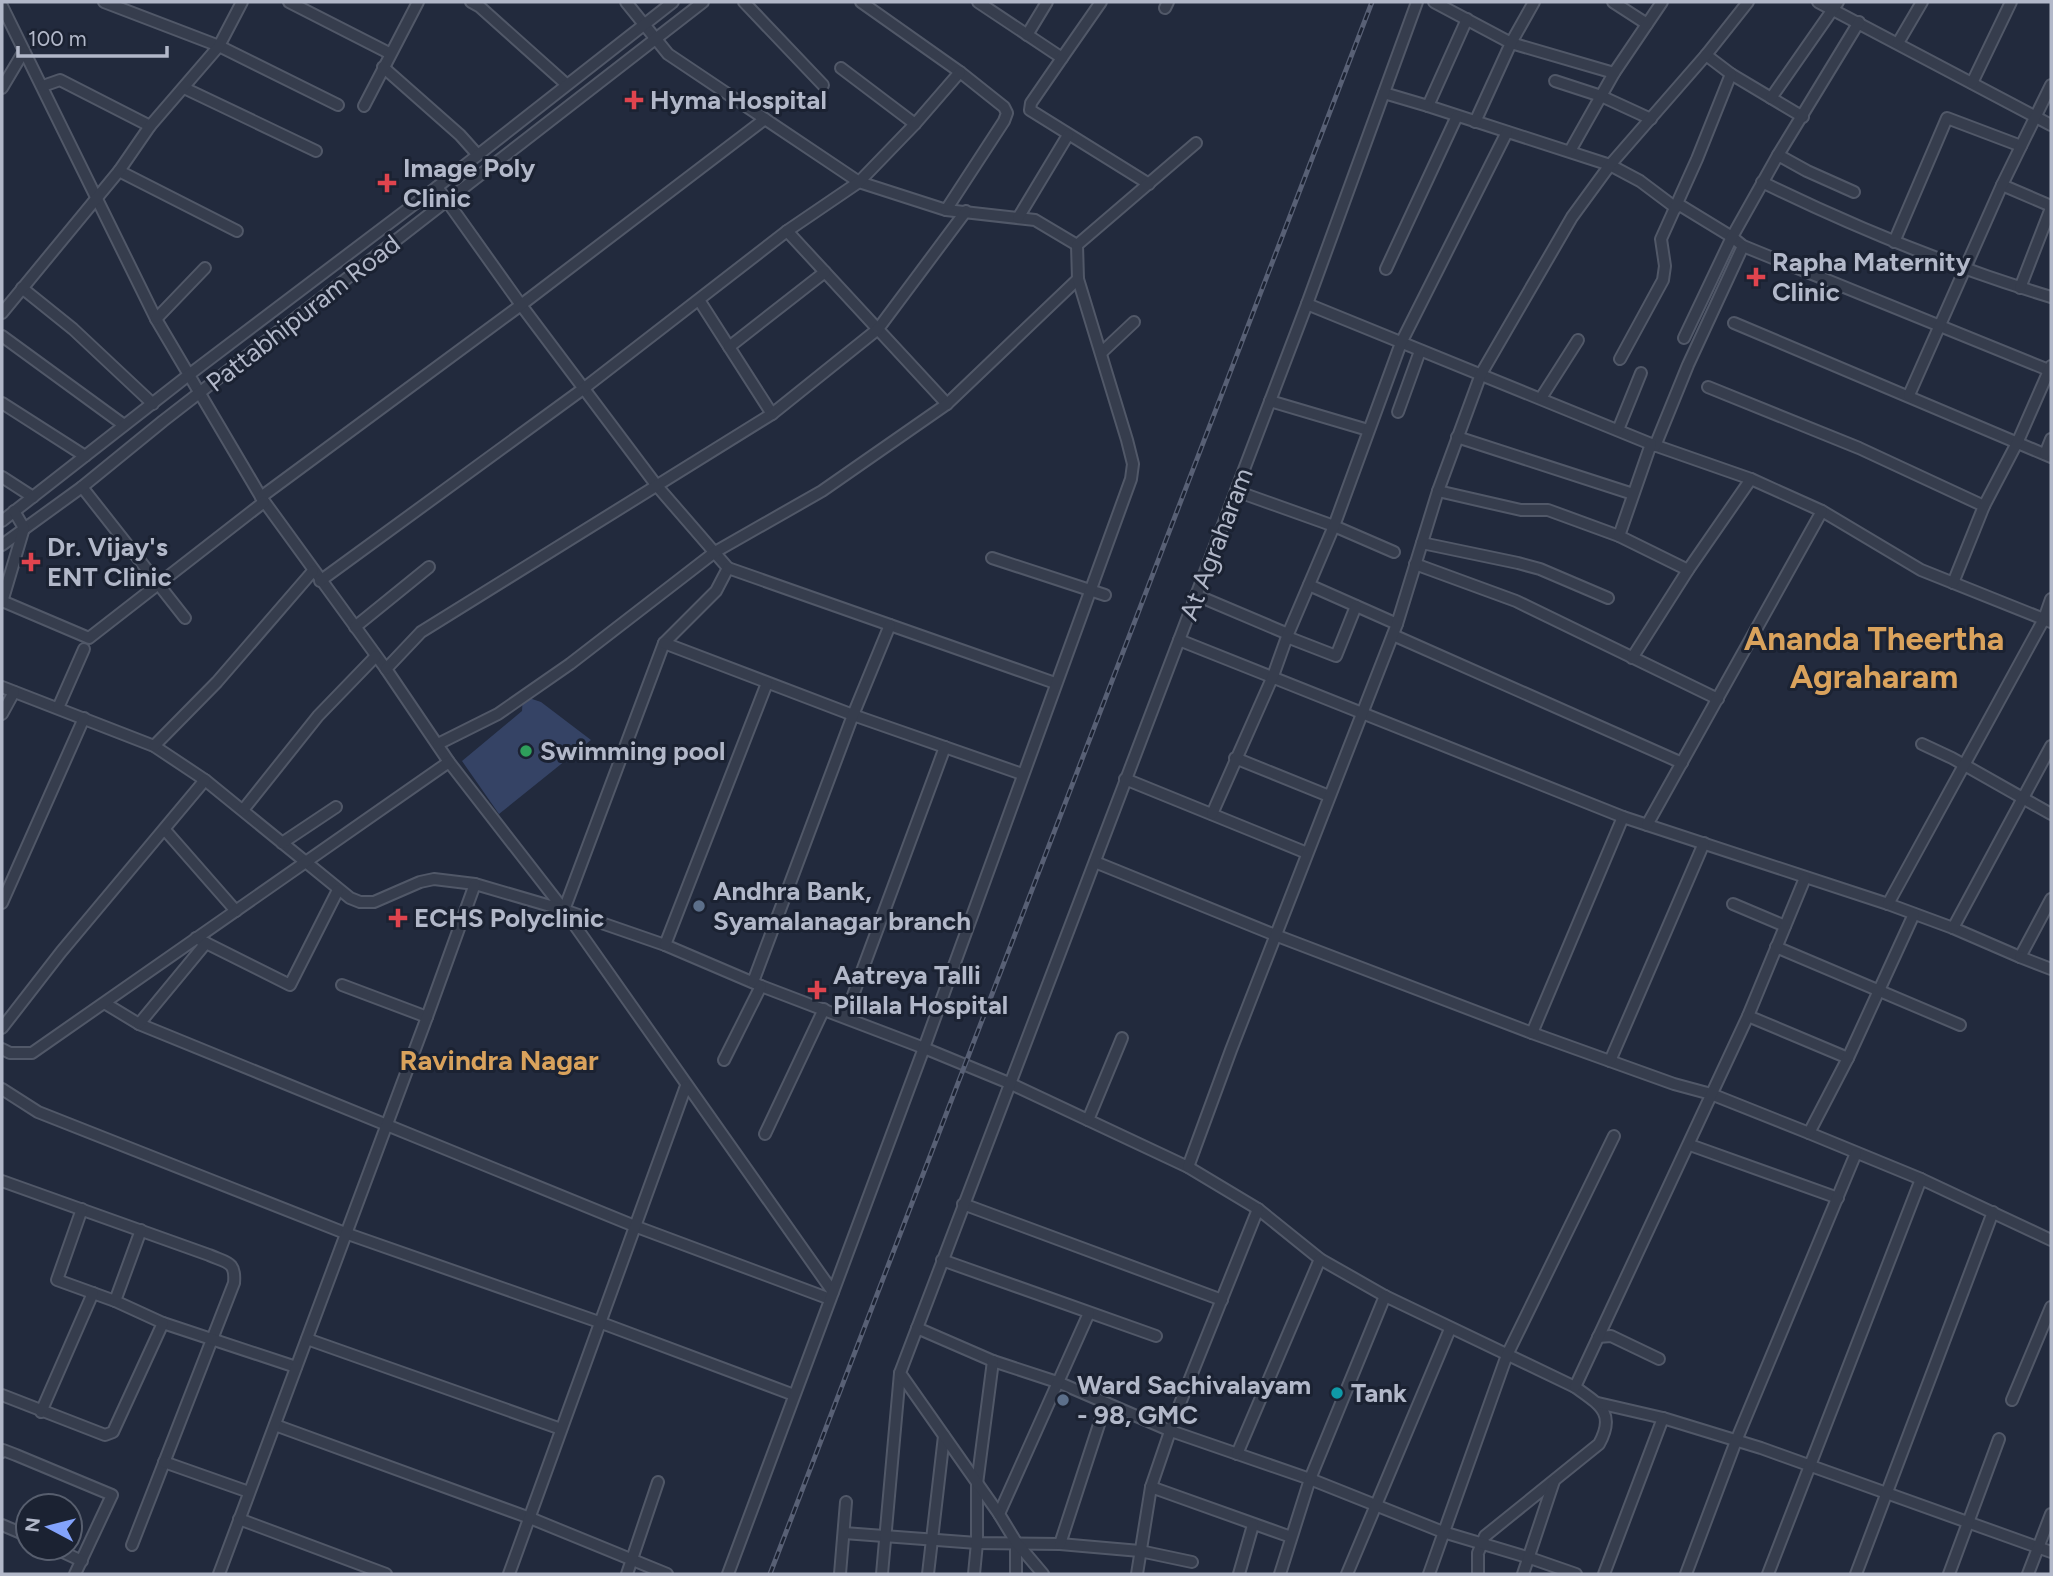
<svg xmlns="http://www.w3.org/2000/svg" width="2053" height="1576" font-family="Figtree,sans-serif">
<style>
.water{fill:#354365}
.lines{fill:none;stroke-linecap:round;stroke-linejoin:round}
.minor-casing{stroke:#515868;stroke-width:14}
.minor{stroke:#363d4d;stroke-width:10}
.rail-casing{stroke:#586075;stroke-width:5}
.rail{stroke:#1b2232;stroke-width:2.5;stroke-dasharray:8;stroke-linecap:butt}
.health-dot{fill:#e0444e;stroke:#1b2232;stroke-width:2.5}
.leisure-dot{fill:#2e9e5b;stroke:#1b2232;stroke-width:2.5}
.service-dot{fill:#5c6f8a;stroke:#1b2232;stroke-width:2.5}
.culture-dot{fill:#0f9aa8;stroke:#1b2232;stroke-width:2.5}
.labels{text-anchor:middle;stroke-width:6;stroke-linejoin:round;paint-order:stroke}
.poi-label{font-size:26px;font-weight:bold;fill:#b2b8c9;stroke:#1b2232;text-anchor:start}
.street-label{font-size:26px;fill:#b2b8c9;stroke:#1b2232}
.neighbourhood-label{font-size:28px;font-weight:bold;fill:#d9a25c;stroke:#1b2232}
.district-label{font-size:33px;font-weight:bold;fill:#d9a25c;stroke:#1b2232}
</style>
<rect width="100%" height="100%" fill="#222a3d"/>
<path class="water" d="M523 696 541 702 591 740 499 814 462 761 522 711Z"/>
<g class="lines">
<defs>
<g id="minor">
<path d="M104 2 219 46 338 105"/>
<path d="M289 2 389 53"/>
<path d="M471 2 480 7 566 84"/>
<path d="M626 2 668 54 859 182 946 210 1035 220 1077 245"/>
<path d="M744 2 823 85"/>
<path d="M861 2 960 72 1004 107 1007 113 1004 121 946 210"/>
<path d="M978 2 1062 58 1031 103 1030 110 1149 184"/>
<path d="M1434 2 1511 43 1614 73"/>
<path d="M1613 2 1647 24"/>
<path d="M1818 2 2051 125"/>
<path d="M2 6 156 319 261 497 386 669 449 762 564 910 833 1292"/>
<path d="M1165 8 1168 2"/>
<path d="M1467 19 1428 106 1610 165 1640 181 1676 208"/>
<path d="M1027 35 1047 2"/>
<path d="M1898 43 1922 2"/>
<path d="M1706 55 1731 74 1803 117"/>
<path d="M1062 58 1101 2"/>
<path d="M383 67 460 135 477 154"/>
<path d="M841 68 915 124"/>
<path d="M1555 81 1601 96 1651 119"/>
<path d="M1972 83 2011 2"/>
<path d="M43 86 60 80 150 126"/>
<path d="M2 88 24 51"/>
<path d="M184 88 316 151"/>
<path d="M1384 93 1428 106"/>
<path d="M1771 98 1838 2"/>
<path d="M364 106 418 2"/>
<path d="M1475 122 1511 43 1534 2"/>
<path d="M1570 151 1614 73 1662 2"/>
<path d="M1778 155 1807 171 1854 192"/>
<path d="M119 171 237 231"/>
<path d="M1762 182C1856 228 1952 267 2051 297"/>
<path d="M2002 185 2051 206"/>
<path d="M437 187 521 305 657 486 728 568 716 591 664 643 564 910"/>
<path d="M1678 204 1732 237 1743 246 2051 371"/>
<path d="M1018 218 1068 135"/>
<path d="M787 231 947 404"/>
<path d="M1894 242 1947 118 2021 146"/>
<path d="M1386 269 1457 116"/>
<path d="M22 288 73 329 153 404"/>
<path d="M2020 288 2051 208"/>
<path d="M699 300 772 414"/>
<path d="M1307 304 1651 444 1751 479 1822 511 1921 570 2051 622"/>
<path d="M2 313 119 171 150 126 219 46 242 2"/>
<path d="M156 319 205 268"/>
<path d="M1734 323 2051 457"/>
<path d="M2 336 124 425"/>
<path d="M1684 338 1732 237 1778 155 1859 22"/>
<path d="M729 347 825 272"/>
<path d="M1101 353 1134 322"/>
<path d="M1620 359 1663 280 1665 266 1661 239 1697 159 1731 74"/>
<path d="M1708 387 1859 448 1984 506"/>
<path d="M1909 395 2002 185 2051 85"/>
<path d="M1541 398 1578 340"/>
<path d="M1270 401 1368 430"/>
<path d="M2 403 85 456"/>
<path d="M1398 412 1420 351"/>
<path d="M1618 430 1641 373"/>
<path d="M1457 437 1633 494"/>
<path d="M1655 446 1688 365 1743 246"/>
<path d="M2045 454 2051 439"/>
<path d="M2 477 33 497"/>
<path d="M82 487 185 618"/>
<path d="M1236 491 1334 526 1394 552"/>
<path d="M1438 491 1521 510H1548L1619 536 1688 570"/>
<path d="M261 497 521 305 765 119"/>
<path d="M2 521 190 374 437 187 673 2"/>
<path d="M1619 536 1651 444"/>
<path d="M1422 543 1518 563 1540 569 1608 598"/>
<path d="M2 545 82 487 163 421 703 2"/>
<path d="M992 558 1105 595"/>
<path d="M1415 564 1516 601 1718 699"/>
<path d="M728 568 1055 683"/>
<path d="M320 581 583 389 787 231 859 182 915 124 960 72"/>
<path d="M1953 583 1984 506 2018 441 2051 366"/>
<path d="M1309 585 1397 624"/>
<path d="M1196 595 1288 634"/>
<path d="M2 601 89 638 264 502"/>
<path d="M2 602 24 528 14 511"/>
<path d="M355 627 429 567"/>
<path d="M1393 635 1682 763"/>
<path d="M1287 637 1336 656 1356 606"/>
<path d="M1179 640 1623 817 1888 904 1953 928 2020 957 2051 899"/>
<path d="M664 643 853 715 1022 774"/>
<path d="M1632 658 1688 570 1751 479"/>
<path d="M386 669 421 632 772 414 878 329 966 211"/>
<path d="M2 687 154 746 205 780 350 898 360 902H374L420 882 434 879 475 884 564 910 665 945 761 986 924 1048 1009 1083 1188 1167 1258 1209 1320 1259 1385 1296 1575 1387C1600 1405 1616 1413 1599 1444L1485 1536 1478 1553V1574"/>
<path d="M58 708 84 649"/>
<path d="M2 714 14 692"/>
<path d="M438 744 498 714 570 664 715 552 822 491 947 404 1078 279"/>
<path d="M1922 744 1952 758 2051 814"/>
<path d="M154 746 217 682 313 571"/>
<path d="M1235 758 1329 796"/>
<path d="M1125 779 1307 853"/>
<path d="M243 810 318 716 376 656"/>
<path d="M1212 814 1273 676 1288 634 1334 526 1401 343 1507 132"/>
<path d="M1647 825 1822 511"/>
<path d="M165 830 236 911"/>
<path d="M282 843 336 807"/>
<path d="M1095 862 1275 935 1532 1033 1674 1084 1711 1094 1809 1133 1921 1179 2051 1240"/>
<path d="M2 903 84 718"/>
<path d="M1733 904 1785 926"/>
<path d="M1888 904 2044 619 2051 599"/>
<path d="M1953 928 2051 746"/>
<path d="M196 938 290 985 338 890"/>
<path d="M665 945 767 683"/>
<path d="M1776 947 1960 1025"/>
<path d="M2020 957 2051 969"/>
<path d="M753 982 853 715 890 625"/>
<path d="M342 985 427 1017"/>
<path d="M106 1004 139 1024 637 1227 830 1299"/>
<path d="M1748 1016 1848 1058"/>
<path d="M845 1017 945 747"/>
<path d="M139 1024 206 943"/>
<path d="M2 1028 61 952 205 780"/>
<path d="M1532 1033 1623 817"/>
<path d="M2 1049 10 1053H32L449 762"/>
<path d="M724 1060 761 986"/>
<path d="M1610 1061 1704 843"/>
<path d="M2 1089 38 1112 345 1233 599 1322 794 1395"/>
<path d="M1088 1120 1122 1038"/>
<path d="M1809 1133 1848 1058 1914 914"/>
<path d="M765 1134 824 1009"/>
<path d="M1690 1145 1838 1198"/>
<path d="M1188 1167 1231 1050 1397 624 1438 491 1481 374 1572 217 1610 165 1706 55 1748 2"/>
<path d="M2 1181 209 1255C227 1263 236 1261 234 1283L132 1545"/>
<path d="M963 1204 1222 1300"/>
<path d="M82 1209 57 1280 115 1301 163 1323 296 1367"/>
<path d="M942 1260 1156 1336"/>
<path d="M115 1301 141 1230"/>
<path d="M917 1328 993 1361 1060 1383 1171 1431 1310 1479 1443 1532 1530 1558 1576 1574"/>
<path d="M1598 1337 1611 1336 1659 1359"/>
<path d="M307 1339 561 1429"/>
<path d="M1575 1387 1748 1016 1805 878"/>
<path d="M2 1395 105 1435 113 1432 163 1323"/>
<path d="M2012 1400 2051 1307"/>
<path d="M1598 1403 1663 1418 1761 1448 2051 1552"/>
<path d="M41 1412 93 1293"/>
<path d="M275 1425 530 1518 667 1574"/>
<path d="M2 1452 3 1450 16 1455 112 1495 75 1574"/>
<path d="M1237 1454 1320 1259"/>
<path d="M164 1462 249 1492"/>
<path d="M1151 1487 1291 1537"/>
<path d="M999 1514 1089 1313"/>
<path d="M239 1519 386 1574"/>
<path d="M2 1525 28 1536"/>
<path d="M844 1533 977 1543 1060 1544 1140 1551 1192 1562"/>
<path d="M1060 1544 1106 1403"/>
<path d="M54 1548 82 1561"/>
<path d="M219 1574 427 1017 475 884"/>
<path d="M509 1574 686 1086"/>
<path d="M627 1574 658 1482"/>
<path d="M728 1574 924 1048 1131 479 1133 464 1127 440 1078 279 1077 245 1196 143"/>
<path d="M840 1574 846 1502"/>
<path d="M882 1574 900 1373"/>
<path d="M928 1574 944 1436"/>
<path d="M974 1574 977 1543V1484L993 1361"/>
<path d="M1016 1574V1542"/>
<path d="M1043 1574 1016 1542 999 1514 900 1373 1307 304 1417 2"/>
<path d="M1137 1574 1151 1487 1177 1411 1258 1209"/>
<path d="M1239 1574 1253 1525"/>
<path d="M1280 1574 1310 1479 1385 1296"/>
<path d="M1347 1574 1450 1329"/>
<path d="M1429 1574 1507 1355 1614 1136"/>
<path d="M1523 1574 1554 1481"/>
<path d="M1604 1574 1663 1418"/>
<path d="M1686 1574 1736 1441 1856 1153"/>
<path d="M1768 1574 1921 1179"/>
<path d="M1856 1574 1993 1212"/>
<path d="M1949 1574 1999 1439"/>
<path d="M2028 1574 2051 1514"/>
</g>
</defs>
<use href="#minor" class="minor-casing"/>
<use href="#minor" class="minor"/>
<defs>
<path id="rail" d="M770 1574 1372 2"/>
</defs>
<use href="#rail" class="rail-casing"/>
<use href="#rail" class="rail"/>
</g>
<g class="health-dot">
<path d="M630.5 89.5h7v7h7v7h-7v7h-7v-7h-7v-7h7z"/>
<path d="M383.5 172.5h7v7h7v7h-7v7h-7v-7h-7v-7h7z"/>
<path d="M1752.5 266.5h7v7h7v7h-7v7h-7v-7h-7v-7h7z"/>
<path d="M27.5 551.5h7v7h7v7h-7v7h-7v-7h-7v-7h7z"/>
<path d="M394.5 907.5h7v7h7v7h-7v7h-7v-7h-7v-7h7z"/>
<path d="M813.5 979.5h7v7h7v7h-7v7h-7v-7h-7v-7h7z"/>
</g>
<circle class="leisure-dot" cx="526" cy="751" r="7"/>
<g class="service-dot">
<circle cx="699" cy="906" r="7"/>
<circle cx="1063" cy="1400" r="7"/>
</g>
<circle class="culture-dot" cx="1337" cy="1393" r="7"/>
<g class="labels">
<g class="poi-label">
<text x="650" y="109">Hyma Hospital</text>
<text x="403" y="177">Image Poly<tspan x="403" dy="30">Clinic</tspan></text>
<text x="1772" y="271">Rapha Maternity<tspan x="1772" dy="30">Clinic</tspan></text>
<text x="47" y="556">Dr. Vijay's<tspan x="47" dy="30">ENT Clinic</tspan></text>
<text x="540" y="760">Swimming pool</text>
<text x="713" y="900">Andhra Bank,<tspan x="713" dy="30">Syamalanagar branch</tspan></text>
<text x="414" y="927">ECHS Polyclinic</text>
<text x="833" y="984">Aatreya Talli<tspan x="833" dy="30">Pillala Hospital</tspan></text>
<text x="1077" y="1394">Ward Sachivalayam<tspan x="1077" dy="30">- 98, GMC</tspan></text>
<text x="1351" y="1402">Tank</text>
</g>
<g class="street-label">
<text transform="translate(303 313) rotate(-38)" y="9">Pattabhipuram Road</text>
<text transform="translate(1216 544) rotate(-69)" y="9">At Agraharam</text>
</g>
<g class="neighbourhood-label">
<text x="499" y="1070">Ravindra Nagar</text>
</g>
<g class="district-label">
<text x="1874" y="650">Ananda Theertha<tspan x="1874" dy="38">Agraharam</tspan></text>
</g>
</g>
<rect width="2053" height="1576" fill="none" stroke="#b2b8c9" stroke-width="7"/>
<g transform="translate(49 1527) rotate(277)"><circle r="33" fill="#1b2232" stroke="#575e6e" stroke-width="2"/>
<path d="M0-5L12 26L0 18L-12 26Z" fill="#83a3fc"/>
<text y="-10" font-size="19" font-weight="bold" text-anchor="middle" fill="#b2b8c9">N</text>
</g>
<path d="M18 46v10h149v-10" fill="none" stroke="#b2b8c9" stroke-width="3.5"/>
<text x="28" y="46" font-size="21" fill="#b2b8c9" stroke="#1b2232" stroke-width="5" paint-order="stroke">100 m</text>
</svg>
